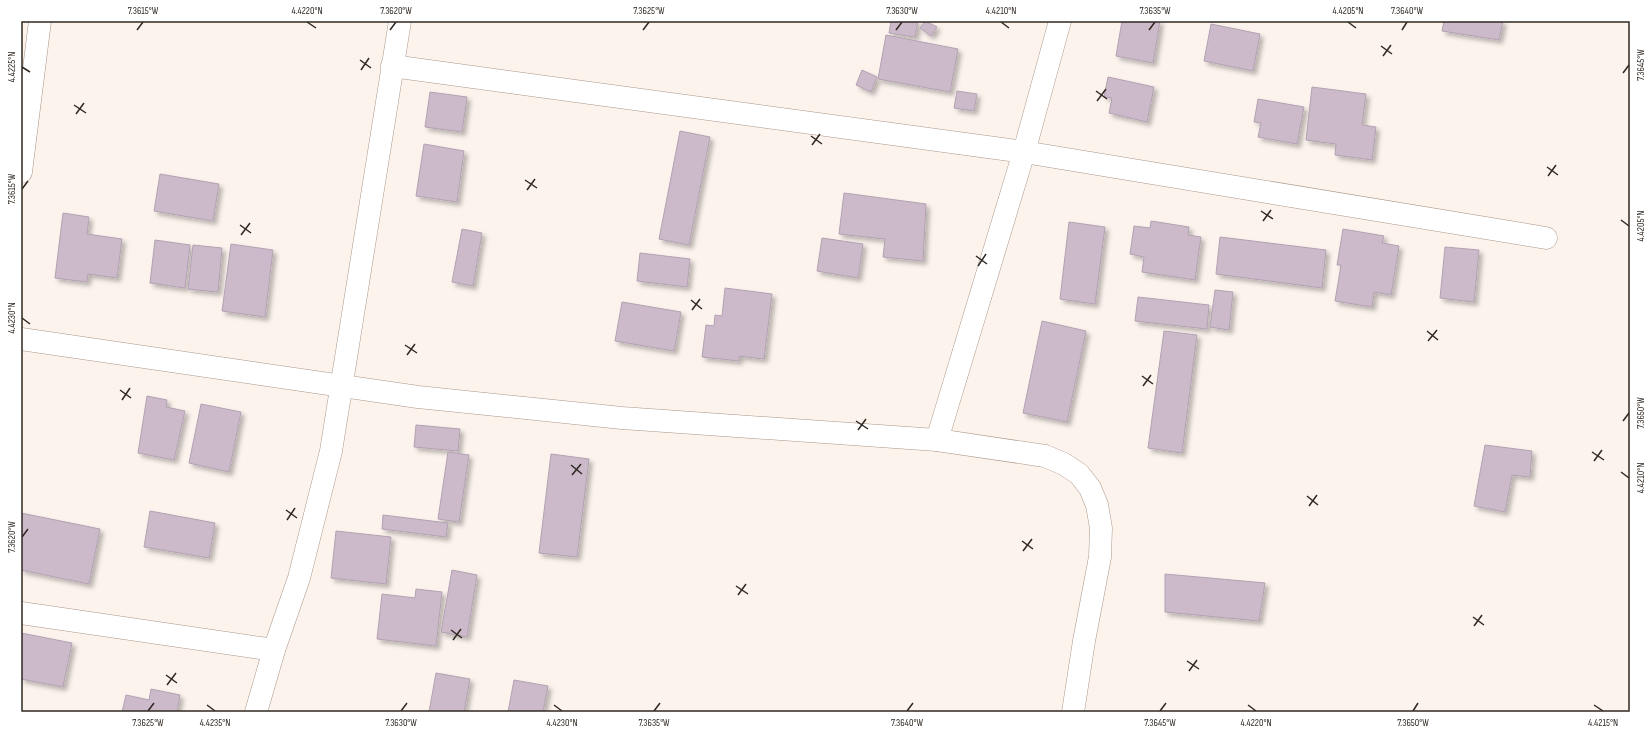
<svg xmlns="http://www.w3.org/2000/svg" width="1651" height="733" font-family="'Sofia Sans Condensed',sans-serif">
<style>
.building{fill:#ccbacb;stroke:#b2a1b2;filter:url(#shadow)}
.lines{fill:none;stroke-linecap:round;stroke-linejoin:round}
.street-casing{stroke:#ab9789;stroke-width:23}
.street{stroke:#fff;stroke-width:22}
.ticks{fill:none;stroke:#302822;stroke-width:1.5}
.neatline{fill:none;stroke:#302822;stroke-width:1.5}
.ticks-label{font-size:10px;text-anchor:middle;fill:#302822}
</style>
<defs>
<filter id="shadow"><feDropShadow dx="3.5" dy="3.5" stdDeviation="2" flood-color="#0004"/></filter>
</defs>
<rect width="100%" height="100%" fill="#fcf3ed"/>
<g class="building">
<path d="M891 21H918L915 37 889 33Z"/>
<path d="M925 21 937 27 931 36 920 28Z"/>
<path d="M1122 21H1160L1153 63 1116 56Z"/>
<path d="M1444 21H1503L1499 40 1442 31Z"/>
<path d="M1211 24 1260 34 1253 71 1204 61Z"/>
<path d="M886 35 958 49 950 92 878 79Z"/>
<path d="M862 70 877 77 871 92 856 85Z"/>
<path d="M1108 77 1154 87 1147 122 1109 113 1112 98 1104 97Z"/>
<path d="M1312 87 1366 94 1362 125 1376 127 1372 160 1335 155 1336 144 1306 140Z"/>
<path d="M957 91 977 94 974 111 954 108Z"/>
<path d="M430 92 467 97 462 132 425 127Z"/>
<path d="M1258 99 1304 107 1297 144 1258 137 1261 123 1254 122Z"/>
<path d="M680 131 710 137 689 245 659 239Z"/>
<path d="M424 144 464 151 457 202 416 196Z"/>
<path d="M160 174 219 184 213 221 154 211Z"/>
<path d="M844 193 926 204 923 261 883 257 885 239 839 234Z"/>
<path d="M63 213 89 217 87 234 122 239 117 278 88 274 87 282 55 278Z"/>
<path d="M1151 221 1189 227 1188 235 1201 237 1195 280 1142 272 1144 257 1130 254 1134 226 1150 228Z"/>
<path d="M1069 222 1105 227 1095 304 1060 299Z"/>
<path d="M462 229 482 233 473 286 452 282Z"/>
<path d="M1343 229 1384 236 1382 243 1399 246 1391 295 1374 292 1372 307 1335 301 1341 265H1337Z"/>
<path d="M1220 237 1326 250 1322 288 1216 274Z"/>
<path d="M822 238 863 244 858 278 817 271Z"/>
<path d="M155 240 190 245 185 288 150 283Z"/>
<path d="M231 244 273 250 265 317 222 311Z"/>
<path d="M193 245 222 248 218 292 188 289Z"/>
<path d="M1445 247 1479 250 1474 302 1440 298Z"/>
<path d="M640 253 690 259 687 287 637 281Z"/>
<path d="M725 288 772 294 764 359 739 356V361L702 357 706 325 714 326 715 315 722 316Z"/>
<path d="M1215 290 1233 292 1229 330 1210 327Z"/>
<path d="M1138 297 1209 305 1207 329 1135 321Z"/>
<path d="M622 302 681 312 674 351 615 341Z"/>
<path d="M1042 321 1086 331 1067 422 1023 413Z"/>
<path d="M1164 331 1197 335 1182 453 1148 448Z"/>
<path d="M147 396 167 400 166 407 185 411 174 460 138 453Z"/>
<path d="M201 404 241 412 229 472 189 463Z"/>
<path d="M416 425 460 429 458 451 414 447Z"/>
<path d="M1485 445 1532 451 1530 477 1512 475 1505 512 1474 506Z"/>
<path d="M448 452 469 455 459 522 438 519Z"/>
<path d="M551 454 589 459 577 557 539 553Z"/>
<path d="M150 511 215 523 209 558 144 547Z"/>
<path d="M21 513 100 529 89 584 21 570Z"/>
<path d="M383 515 448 523 446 537 382 529Z"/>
<path d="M336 531 391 537 386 584 331 578Z"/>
<path d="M452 570 477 575 467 637 441 632Z"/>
<path d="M1165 574 1265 583 1259 621 1165 612Z"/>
<path d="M416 589 442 592 436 646 377 639 382 594 415 598Z"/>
<path d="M21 633 72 643 63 687 21 679Z"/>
<path d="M436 673 470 679 464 712H429Z"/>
<path d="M514 680 548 686 543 712H508Z"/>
<path d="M151 689 180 695 177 712H122L126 695 149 700Z"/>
</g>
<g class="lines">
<defs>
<g id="street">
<path d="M392 66 1024 152 1546 238"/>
<path d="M21 172 40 21"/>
<path d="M21 339 418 397 622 418 937 440 1045 456 1064 464 1079 474 1090 488 1097 505 1101 528 1100 557 1084 641 1073 712"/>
<path d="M937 440 1024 152 1060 21"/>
<path d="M21 613 274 650"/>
<path d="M256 712 274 650 299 578 331 451 400 21"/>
</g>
</defs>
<use href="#street" class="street-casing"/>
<use href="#street" class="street"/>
</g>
<path class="ticks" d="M307 22 316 28M1001 22 1009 28M1348 22 1356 28M137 30 143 22M390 30 396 22M643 30 649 22M896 30 902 22M1149 30 1155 22M1402 30 1407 22M1381 46 1392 54M1383 56 1391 45M360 60 371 68M22 67 30 72M361 70 369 58M1623 73 1629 65M1096 91 1107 99M1097 101 1106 89M74 105 86 113M76 114 84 103M811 136 822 144M812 145 820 134M1547 167 1558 175M1548 176 1556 165M525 180 537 188M22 189 28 181M527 190 535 179M1261 211 1273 219M1621 220 1629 226M1263 221 1271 210M240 225 251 233M241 235 250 223M976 256 987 264M978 266 986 254M691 300 702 309M692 310 700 299M22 318 30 324M1427 331 1438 340M1428 341 1437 330M405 345 417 353M407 355 415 344M1142 376 1153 384M1143 386 1151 375M120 390 131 398M122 400 130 388M856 421 868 429M1623 421 1629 413M858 430 866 419M1592 452 1604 460M1594 461 1602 450M571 465 582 474M1621 472 1629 478M572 475 581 464M1307 496 1318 505M1309 506 1317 495M286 510 297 518M287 520 295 508M22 537 28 529M1022 541 1033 549M1023 551 1032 539M736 586 748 594M738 595 746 584M1473 617 1484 625M1474 626 1482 615M451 630 462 638M453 640 461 629M1187 661 1199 669M1189 671 1197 660M166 675 177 683M167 685 176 673M207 705 215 711M554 705 562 711M1248 705 1256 711M1594 705 1603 711M148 711 154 703M401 711 407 703M654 711 660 703M907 711 913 703M1160 711 1166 703M1413 711 1418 703"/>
<rect width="1651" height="733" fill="none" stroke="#ffffff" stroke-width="44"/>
<rect x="22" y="22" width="1607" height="689" class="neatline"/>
<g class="ticks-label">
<text x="143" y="14">7.3615°W</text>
<text x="307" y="14">4.4220°N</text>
<text x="396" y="14">7.3620°W</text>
<text x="649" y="14">7.3625°W</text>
<text x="902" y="14">7.3630°W</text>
<text x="1001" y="14">4.4210°N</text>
<text x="1155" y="14">7.3635°W</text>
<text x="1348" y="14">4.4205°N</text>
<text x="1407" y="14">7.3640°W</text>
<text transform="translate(1640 65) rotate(-90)" y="4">7.3645°W</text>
<text transform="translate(11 67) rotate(-90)" y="4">4.4225°N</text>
<text transform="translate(11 189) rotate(-90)" y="4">7.3615°W</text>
<text transform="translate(1640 226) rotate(-90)" y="4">4.4205°N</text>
<text transform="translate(11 318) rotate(-90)" y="4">4.4230°N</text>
<text transform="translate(1640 413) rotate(-90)" y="4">7.3650°W</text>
<text transform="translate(1640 478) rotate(-90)" y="4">4.4210°N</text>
<text transform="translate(11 537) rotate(-90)" y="4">7.3620°W</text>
<text x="148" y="726">7.3625°W</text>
<text x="215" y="726">4.4235°N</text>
<text x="401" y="726">7.3630°W</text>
<text x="562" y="726">4.4230°N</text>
<text x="654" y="726">7.3635°W</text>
<text x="907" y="726">7.3640°W</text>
<text x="1160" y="726">7.3645°W</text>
<text x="1256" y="726">4.4220°N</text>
<text x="1413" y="726">7.3650°W</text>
<text x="1603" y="726">4.4215°N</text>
</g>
</svg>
